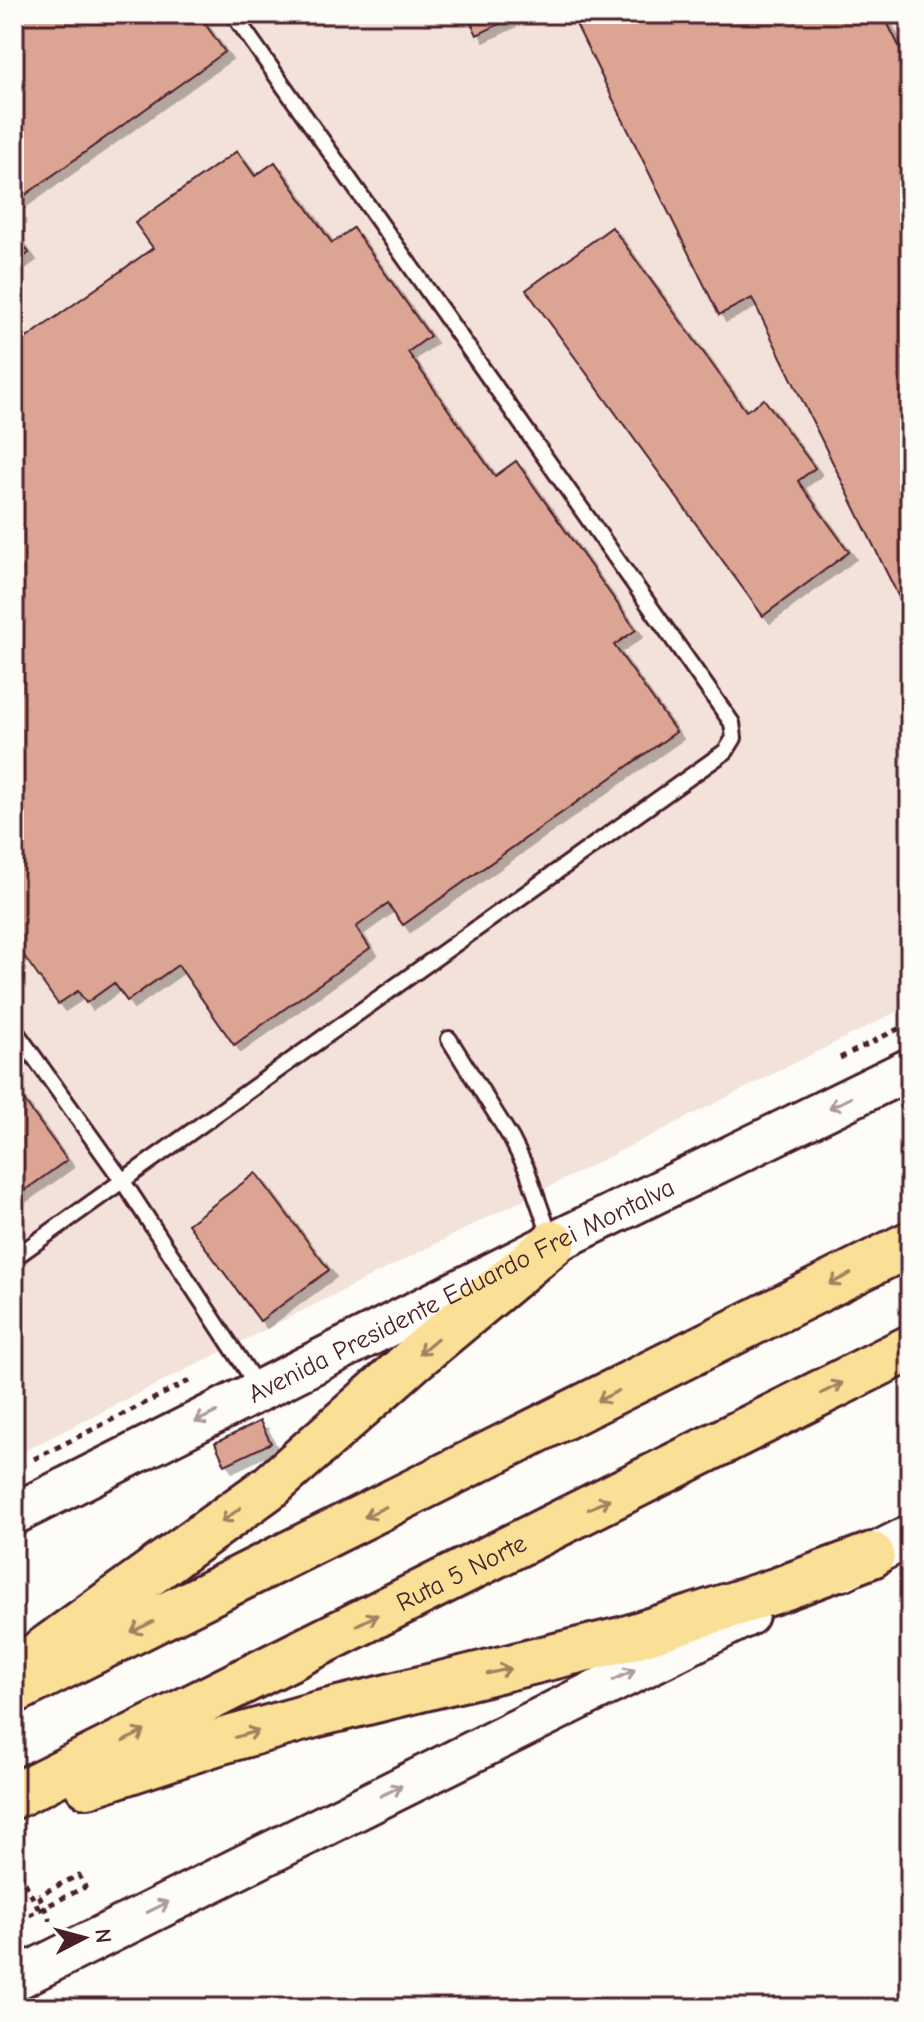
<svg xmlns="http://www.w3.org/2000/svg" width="924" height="2022" font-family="'Comic Neue',sans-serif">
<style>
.built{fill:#f3e2d9}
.building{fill:#dca593;stroke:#4a1f2b;stroke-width:2;filter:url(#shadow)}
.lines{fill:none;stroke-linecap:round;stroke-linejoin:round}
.lane-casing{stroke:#4a1f2b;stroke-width:20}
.secondary-casing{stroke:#4a1f2b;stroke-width:46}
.highway-casing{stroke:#4a1f2b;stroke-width:50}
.path{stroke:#4a1f2b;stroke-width:5;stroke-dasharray:6 6;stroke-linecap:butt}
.lane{stroke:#fdfcf7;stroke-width:14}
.secondary{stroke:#fdfcf7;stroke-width:40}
.highway{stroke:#fadf96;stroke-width:44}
.path-bridge{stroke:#4a1f2b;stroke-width:5;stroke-dasharray:6 6;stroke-linecap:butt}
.oneway{stroke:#ac999b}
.oneway2{stroke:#a27f60}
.labels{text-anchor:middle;stroke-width:7;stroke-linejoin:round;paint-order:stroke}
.street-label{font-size:26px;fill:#4a1f2b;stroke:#fdfcf7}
</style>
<defs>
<filter id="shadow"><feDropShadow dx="7" dy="7" stdDeviation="0" flood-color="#0004"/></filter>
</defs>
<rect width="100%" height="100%" fill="#fdfcf7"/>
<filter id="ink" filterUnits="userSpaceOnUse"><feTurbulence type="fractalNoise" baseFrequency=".0125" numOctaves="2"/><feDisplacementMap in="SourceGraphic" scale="16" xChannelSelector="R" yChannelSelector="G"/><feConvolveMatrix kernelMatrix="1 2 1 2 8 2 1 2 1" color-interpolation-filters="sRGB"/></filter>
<g filter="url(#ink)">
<path class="built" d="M14 14H910V1005L14 1456Z"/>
<g class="building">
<path d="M14 14H198L225 52 14 203Z"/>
<path d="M467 14H520L477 35Z"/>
<path d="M571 14H883L910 68V620L752 298 719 315Z"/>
<path d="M237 151 255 176 275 162 332 243 353 228 430 336 408 352 495 476 516 461 636 630 614 645 676 732 403 925 388 904 356 927 370 948 234 1045 178 965 127 1001 114 983 86 1003 78 991 58 1004 14 942V347L153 248 135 223Z"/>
<path d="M612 227 746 411 764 399 815 468 798 481 849 552 763 616 526 290Z"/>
<path d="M14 232 29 253 14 264Z"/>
<path d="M14 1087 67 1160 14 1198Z"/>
<path d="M256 1173 329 1270 260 1321 188 1224Z"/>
<path d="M260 1421 271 1443 225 1465 215 1443Z"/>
</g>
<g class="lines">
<defs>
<g id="lane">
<path d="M14 1029 122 1180 258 1387"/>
<path d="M449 1039 511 1138 527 1170 552 1241"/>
<path d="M14 1258 726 751 734 738 732 723 233 14"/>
</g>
<g id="secondary">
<path id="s1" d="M14 1514 553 1243 910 1069"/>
<path d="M842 1570 910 1536"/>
<path d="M14 1980 748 1615"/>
</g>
<g id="highway">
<path d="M30 1660 271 1486 414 1359 553 1243"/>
<path d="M14 1691 910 1244"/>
<path d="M87 1785 215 1743 318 1714 625 1639 778 1590 872 1555"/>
<path id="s2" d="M14 1796 910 1348"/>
</g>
</defs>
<use href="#lane" class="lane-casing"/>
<use href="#secondary" class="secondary-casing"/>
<use href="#highway" class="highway-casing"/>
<g class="path">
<path d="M840 1058 910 1023"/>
<path d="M34 1459 189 1381"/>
<path d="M14 1861 39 1910 14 1923"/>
<path d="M39 1895 50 1921"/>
</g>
<use href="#lane" class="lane"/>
<use href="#secondary" class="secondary"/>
<use href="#highway" class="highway"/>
<path class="path-bridge" d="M39 1910 85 1887 79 1875 39 1895"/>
</g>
<defs><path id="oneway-shaft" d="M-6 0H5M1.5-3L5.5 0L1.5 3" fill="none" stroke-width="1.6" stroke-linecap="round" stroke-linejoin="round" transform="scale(2)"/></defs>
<g class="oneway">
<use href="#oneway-shaft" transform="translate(840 1103) rotate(154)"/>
<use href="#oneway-shaft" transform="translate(206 1417) rotate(154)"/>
<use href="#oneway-shaft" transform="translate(624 1675) rotate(-26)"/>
<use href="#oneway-shaft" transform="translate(391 1791) rotate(-26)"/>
<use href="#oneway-shaft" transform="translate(158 1907) rotate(-27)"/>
</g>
<g class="oneway2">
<use href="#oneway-shaft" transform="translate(840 1279) rotate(153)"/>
<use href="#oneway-shaft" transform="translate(428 1346) rotate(140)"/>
<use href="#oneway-shaft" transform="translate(832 1388) rotate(-27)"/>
<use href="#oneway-shaft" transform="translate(608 1396) rotate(153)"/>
<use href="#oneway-shaft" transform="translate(599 1504) rotate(-27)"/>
<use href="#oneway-shaft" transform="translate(375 1512) rotate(154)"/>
<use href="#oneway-shaft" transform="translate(231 1515) rotate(143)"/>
<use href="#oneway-shaft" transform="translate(367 1620) rotate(-26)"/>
<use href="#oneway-shaft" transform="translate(142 1627) rotate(154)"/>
<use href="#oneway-shaft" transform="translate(499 1671) rotate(-13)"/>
<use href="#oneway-shaft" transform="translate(247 1734) rotate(-16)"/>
<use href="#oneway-shaft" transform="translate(134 1736) rotate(-26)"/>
</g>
</g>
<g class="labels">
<g class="street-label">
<text dy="9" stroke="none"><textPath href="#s1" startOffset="500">Avenida Presidente Eduardo Frei Montalva</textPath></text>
<text dy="9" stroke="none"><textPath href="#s2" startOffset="500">Ruta 5 Norte</textPath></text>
</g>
</g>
<rect width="924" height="2022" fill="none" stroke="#fdfcf7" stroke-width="48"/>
<rect x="24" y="24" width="876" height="1974" fill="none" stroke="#4a1f2b" stroke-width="3" filter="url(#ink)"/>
<g transform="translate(84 1938) rotate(84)" stroke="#fdfcf7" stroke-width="6" paint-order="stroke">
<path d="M0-6L14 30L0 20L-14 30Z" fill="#4a1f2b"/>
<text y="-12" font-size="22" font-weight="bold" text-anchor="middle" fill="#4a1f2b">N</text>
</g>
</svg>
